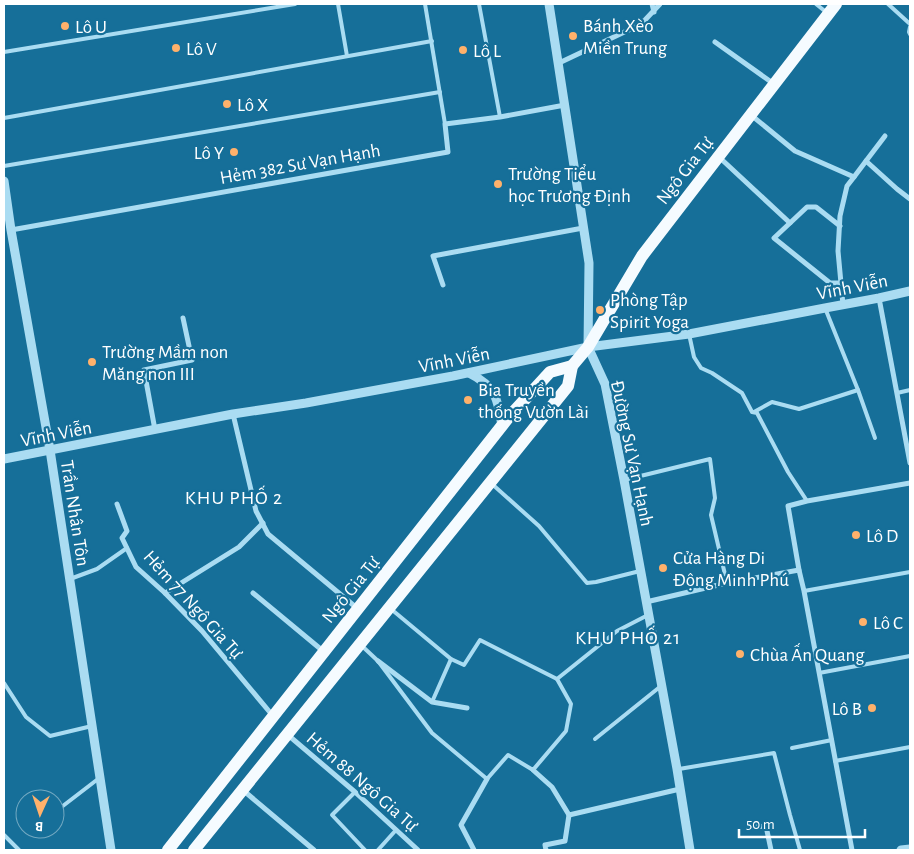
<svg xmlns="http://www.w3.org/2000/svg" width="914" height="854" font-family="'Alegreya Sans',sans-serif">
<style>
.lines{fill:none;stroke-linecap:round;stroke-linejoin:round}
.service{stroke:#aadcf2;stroke-width:4}
.minor{stroke:#aadcf2;stroke-width:5}
.tertiary{stroke:#aadcf2;stroke-width:9}
.primary{stroke:#f5fbff;stroke-width:12}
.poi-dot{fill:#ffb16b;stroke:#166f99;stroke-width:2}
.labels{text-anchor:middle;stroke-width:4.5;stroke-linejoin:round;paint-order:stroke}
.poi-label{font-size:19px;fill:#fff;stroke:#166f99;text-anchor:start}
.street-label{font-size:19px;fill:#fff;stroke:#166f99}
.neighbourhood-label{font-size:20px;letter-spacing:1px;fill:#fff;stroke:#166f99}
</style>
<rect width="100%" height="100%" fill="#166f99"/>
<g class="lines">
<g class="service">
<path d="M338 4 347 56"/>
<path d="M425 4 445 124"/>
<path d="M479 4 500 117"/>
<path d="M816 4 826 12"/>
<path d="M888 4 910 24"/>
<path d="M910 27 909 32 910 34"/>
<path d="M4 52 295 4"/>
<path d="M4 118 432 41"/>
<path d="M4 166 440 92"/>
<path d="M825 308 858 390 875 438"/>
<path d="M689 334 694 357 701 368 712 373 742 393 752 412 757 413 788 472 807 501"/>
<path d="M897 393 910 390"/>
<path d="M754 412 772 402 799 409 858 390"/>
<path d="M624 480 710 459 715 498 711 515 727 583"/>
<path d="M492 484 539 526 587 583 596 582 640 571"/>
<path d="M70 579 97 569 127 548"/>
<path d="M804 591 910 572"/>
<path d="M391 609 451 659 464 665 480 640 557 679"/>
<path d="M362 646 378 661 432 733 487 779 508 755 533 770 566 731 571 704 557 679 617 631 648 615"/>
<path d="M819 673 910 656"/>
<path d="M4 683 26 717 50 736 92 726"/>
<path d="M432 702 451 659"/>
<path d="M595 739 661 686"/>
<path d="M792 748 832 740"/>
<path d="M835 761 910 747"/>
<path d="M679 769 774 753 790 815 800 850"/>
<path d="M355 792 332 815 365 850"/>
<path d="M55 812 98 779"/>
<path d="M4 835 19 850"/>
<path d="M378 850 396 830"/>
</g>
<g class="minor">
<path d="M652 4 654 12"/>
<path d="M715 42 774 84"/>
<path d="M559 63 635 27 645 20 660 4"/>
<path d="M751 115 795 151 854 177 866 161 897 189 910 199"/>
<path d="M719 157 790 223 807 207H816L840 226"/>
<path d="M866 161 885 136"/>
<path d="M790 223 774 238 830 283H842"/>
<path d="M11 230 448 152 445 124 500 117 565 105"/>
<path d="M443 285 433 256 583 228"/>
<path d="M879 298 910 463"/>
<path d="M843 305 838 251 840 216 847 186 854 177"/>
<path d="M233 414 256 511 268 534 358 609"/>
<path d="M155 430 144 370 192 360 183 318"/>
<path d="M117 504 127 531 122 538 136 567 165 593 202 631 273 716"/>
<path d="M165 593 239 547 263 523"/>
<path d="M253 593 323 651"/>
<path d="M646 602 727 583 799 570"/>
<path d="M378 661 432 702 467 708"/>
<path d="M288 735 355 792 418 850"/>
<path d="M533 770 552 787 569 815 680 789"/>
<path d="M244 791 314 850"/>
<path d="M752 827 766 826 771 850"/>
<path d="M473 850H474L461 825 487 779"/>
<path d="M546 850 545 845 565 841 569 815"/>
<path d="M852 850 804 591 799 570 788 506 807 501 910 483"/>
</g>
<g class="tertiary">
<path d="M549 4 589 263 588 347 605 384 624 480 677 769 690 850"/>
<path d="M4 181 11 230 50 450 111 850"/>
<path d="M469 373C495 386 498 398 502 426"/>
<path d="M4 459 233 414 306 403 453 376 588 347 689 334 825 308 879 298 910 291"/>
<path d="M901 850 910 849"/>
</g>
<g class="primary">
<path d="M168 850 508 418 550 372 572 366"/>
<path d="M194 850 568 386 572 366 588 347 642 256 836 4"/>
</g>
</g>
<g class="poi-dot">
<circle cx="65" cy="26" r="5"/>
<circle cx="573" cy="36" r="5"/>
<circle cx="176" cy="48" r="5"/>
<circle cx="463" cy="50" r="5"/>
<circle cx="227" cy="104" r="5"/>
<circle cx="234" cy="152" r="5"/>
<circle cx="498" cy="184" r="5"/>
<circle cx="600" cy="310" r="5"/>
<circle cx="92" cy="362" r="5"/>
<circle cx="468" cy="400" r="5"/>
<circle cx="856" cy="535" r="5"/>
<circle cx="663" cy="568" r="5"/>
<circle cx="863" cy="622" r="5"/>
<circle cx="740" cy="654" r="5"/>
<circle cx="872" cy="708" r="5"/>
</g>
<g class="labels">
<g class="poi-label">
<text x="583" y="32">Bánh Xèo<tspan x="583" dy="22">Miền Trung</tspan></text>
<text x="75" y="33">Lô U</text>
<text x="186" y="55">Lô V</text>
<text x="473" y="57">Lô L</text>
<text x="237" y="111">Lô X</text>
<text x="224" y="159" text-anchor="end">Lô Y</text>
<text x="508" y="180">Trường Tiểu<tspan x="508" dy="22">học Trương Định</tspan></text>
<text x="610" y="306">Phòng Tập<tspan x="610" dy="22">Spirit Yoga</tspan></text>
<text x="102" y="358">Trường Mầm non<tspan x="102" dy="22">Măng non III</tspan></text>
<text x="478" y="396">Bia Truyền<tspan x="478" dy="22">thống Vườn Lài</tspan></text>
<text x="866" y="542">Lô D</text>
<text x="673" y="564">Cửa Hàng Di<tspan x="673" dy="22">Động Minh Phú</tspan></text>
<text x="873" y="629">Lô C</text>
<text x="750" y="661">Chùa Ấn Quang</text>
<text x="862" y="715" text-anchor="end">Lô B</text>
</g>
<g class="street-label">
<text transform="translate(300 163) rotate(-10)" y="7">Hẻm 382 Sư Vạn Hạnh</text>
<text transform="translate(684 170) rotate(-52)" y="7">Ngô Gia Tự</text>
<text transform="translate(852 286) rotate(-11)" y="7">Vĩnh Viễn</text>
<text transform="translate(454 359) rotate(-11)" y="7">Vĩnh Viễn</text>
<text transform="translate(56 433) rotate(-11)" y="7">Vĩnh Viễn</text>
<text transform="translate(633 453) rotate(78)" y="7">Đường Sư Vạn Hạnh</text>
<text transform="translate(76 513) rotate(81)" y="7">Trần Nhân Tôn</text>
<text transform="translate(350 589) rotate(-51)" y="7">Ngô Gia Tự</text>
<text transform="translate(194 604) rotate(48)" y="7">Hẻm 77 Ngô Gia Tự</text>
<text transform="translate(363 781) rotate(41)" y="7">Hẻm 88 Ngô Gia Tự</text>
</g>
<g class="neighbourhood-label">
<text x="234" y="504">KHU PHỐ 2</text>
<text x="628" y="644">KHU PHỐ 21</text>
</g>
</g>
<rect width="914" height="854" fill="none" stroke="#ffffff" stroke-width="10"/>
<g transform="translate(40 814) rotate(183)"><circle r="24" fill="#166f99" stroke="#73a9c2"/>
<path d="M0-4L9 19L0 12L-9 19Z" fill="#ffb16b"/>
<text y="-8" font-size="14" font-weight="bold" text-anchor="middle" fill="#ffffff">B</text>
</g>
<path d="M739 829v8h126v-8" fill="none" stroke="#ffffff" stroke-width="2.5"/>
<text x="746" y="829" font-size="15" fill="#ffffff" stroke="#166f99" stroke-width="4" paint-order="stroke">50 m</text>
</svg>
